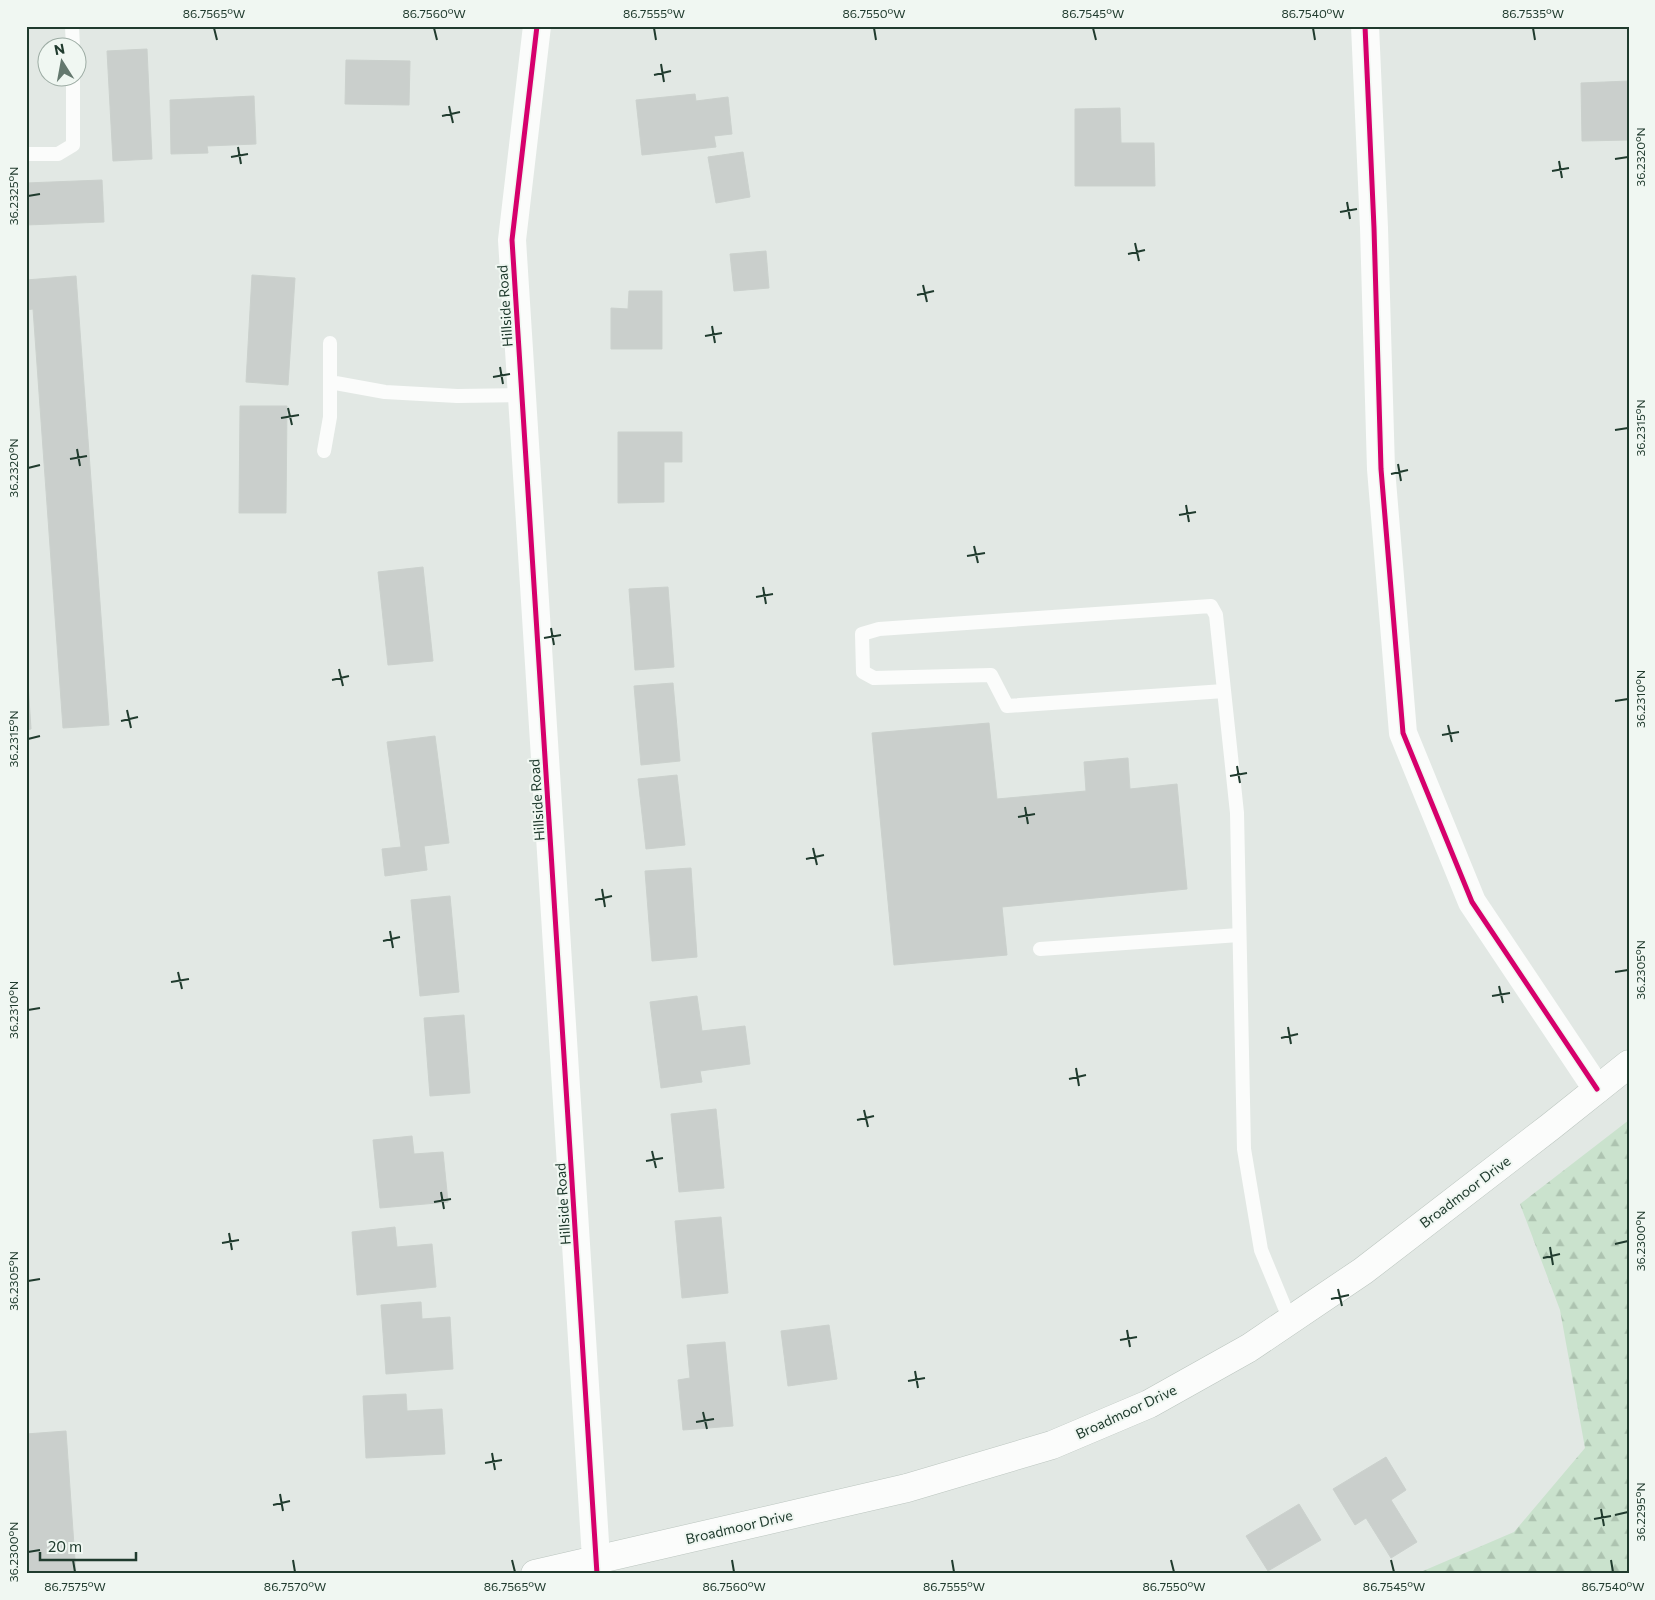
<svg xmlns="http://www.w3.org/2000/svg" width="1655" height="1600" font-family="Commissioner,sans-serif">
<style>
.forest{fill:url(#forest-firs)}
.building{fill:#cacfcc;stroke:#cbd1cd}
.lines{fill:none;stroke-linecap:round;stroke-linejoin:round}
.secondary-casing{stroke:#bbc5bf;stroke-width:29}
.lane{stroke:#fbfcfb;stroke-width:14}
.street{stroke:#fbfcfb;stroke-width:28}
.secondary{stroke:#fbfcfb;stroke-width:28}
.cycleway-casing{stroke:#f0f7f2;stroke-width:8}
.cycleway{stroke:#d6006c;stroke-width:5}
.ticks{fill:none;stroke:#203b2e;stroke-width:2}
.labels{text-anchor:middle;stroke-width:4;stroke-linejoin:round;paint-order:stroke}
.street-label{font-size:14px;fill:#203b2e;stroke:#f0f7f2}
.neatline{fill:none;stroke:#203b2e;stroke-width:2}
.ticks-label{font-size:12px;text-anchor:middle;fill:#203b2e}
</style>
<defs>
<pattern id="forest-firs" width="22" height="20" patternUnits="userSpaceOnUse" patternTransform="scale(1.25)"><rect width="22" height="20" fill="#cae2cd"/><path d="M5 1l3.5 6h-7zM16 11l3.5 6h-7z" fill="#adc3b0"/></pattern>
</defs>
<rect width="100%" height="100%" fill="#e2e8e4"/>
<path class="forest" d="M1629 1120V1574H1416L1514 1532 1585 1448 1560 1310 1520 1204Z"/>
<g class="building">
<path d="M147 49 152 159 113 161 107 51Z"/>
<path d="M346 60 410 61 409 105 345 104Z"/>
<path d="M1629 81V140L1582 141 1581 83Z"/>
<path d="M695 94 696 101 728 97 732 134 714 136 716 147 642 155 636 100Z"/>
<path d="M254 96 256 144 207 146 208 153 171 154 170 100Z"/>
<path d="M1120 108 1121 143H1154L1155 186H1075V109Z"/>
<path d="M743 152 750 197 716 203 708 157Z"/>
<path d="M102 180 104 222 26 225V183Z"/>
<path d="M766 251 769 288 734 291 730 254Z"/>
<path d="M252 275 295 278 288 385 246 382Z"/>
<path d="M76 276 109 725 63 728 33 309 26 310V280Z"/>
<path d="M629 291H662V349H611V308L628 309Z"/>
<path d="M240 406H287L286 513H239Z"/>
<path d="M618 432H682V462H664V502L618 503Z"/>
<path d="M423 567 433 661 388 665 378 572Z"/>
<path d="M668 587 674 667 635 670 629 589Z"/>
<path d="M26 653 31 729 26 730Z"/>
<path d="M673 683 680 761 641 765 634 686Z"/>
<path d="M989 723 997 799 1086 791 1084 762 1128 758 1130 789 1177 784 1187 889 1002 907 1007 955 894 965 872 733Z"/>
<path d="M435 736 449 843 424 846 427 870 385 876 382 849 401 847 387 742Z"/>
<path d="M677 775 685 845 646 849 638 779Z"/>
<path d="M691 868 697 957 652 961 645 871Z"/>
<path d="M450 896 459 992 420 996 411 900Z"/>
<path d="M697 996 702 1031 745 1026 750 1064 700 1071 702 1082 661 1088 650 1002Z"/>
<path d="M464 1015 470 1093 430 1096 424 1018Z"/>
<path d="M716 1109 724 1188 679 1192 671 1114Z"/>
<path d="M412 1136 414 1154 443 1152 448 1202 380 1208 373 1140Z"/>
<path d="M721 1217 728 1293 682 1298 675 1221Z"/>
<path d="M395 1227 397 1247 432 1244 436 1287 357 1295 352 1232Z"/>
<path d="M421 1302 422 1319 450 1317 453 1369 386 1374 381 1305Z"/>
<path d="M829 1325 837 1379 788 1386 781 1331Z"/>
<path d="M725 1342 733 1426 683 1430 678 1380 690 1378 687 1345Z"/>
<path d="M406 1394 407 1411 442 1409 445 1454 366 1458 363 1396Z"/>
<path d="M26 1431V1434L66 1431 76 1574H26Z"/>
<path d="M1386 1457 1406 1490 1391 1500 1417 1542 1391 1558 1366 1518 1355 1525 1333 1489Z"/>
<path d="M1299 1504 1321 1540 1268 1571 1246 1536Z"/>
</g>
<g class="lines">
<defs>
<path id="secondary" d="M535 1574 907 1488 1052 1445 1149 1404 1249 1348 1363 1271 1550 1127 1629 1064"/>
</defs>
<use href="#secondary" class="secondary-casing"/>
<g class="lane">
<path d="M72 26 73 48"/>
<path d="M26 154H58L73 145V78"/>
<path d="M330 343V382L385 392 457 396 522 395"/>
<path d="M324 451 330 417V382"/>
<path d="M1224 691 1007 706 991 675 874 678 863 672 862 634 879 629 1211 606 1216 615 1237 813 1244 1149 1261 1250 1290 1320"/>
<path d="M1040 949 1239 935"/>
</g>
<g class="street">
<path d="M537 26 512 240 597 1574"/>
<path d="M1365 26 1374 228 1381 469 1403 733 1472 902 1597 1089"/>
</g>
<use href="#secondary" class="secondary"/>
<defs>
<g id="cycleway">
<path d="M537 26 512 240 597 1574"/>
<path d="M1365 26 1374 228 1381 469 1403 733 1472 902 1597 1089"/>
</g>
</defs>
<use href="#cycleway" class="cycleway-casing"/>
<use href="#cycleway" class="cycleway"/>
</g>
<path class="ticks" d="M214 28 217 40M434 28 437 40M654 28 656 40M874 28 876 40M1093 28 1096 40M1313 28 1315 40M1533 28 1535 40M661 64 664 82M654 75 671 71M449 106 453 123M442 116 460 112M238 147 241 164M231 157 248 154M1615 159 1628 157M1559 161 1562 178M1552 171 1569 168M28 196 40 194M1347 202 1350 219M1340 212 1357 209M1135 243 1139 261M1128 254 1145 250M923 285 927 302M917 295 934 291M712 326 715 343M705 336 722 333M500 367 503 384M493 377 510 374M288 408 292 425M281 418 299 415M1615 430 1628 428M77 449 80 466M70 459 87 456M1398 464 1401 481M28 468 40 465M1391 474 1408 470M1186 505 1189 522M1179 515 1196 512M974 546 978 563M967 556 985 553M763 587 766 604M756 597 773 594M551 628 554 645M544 638 561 635M339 669 343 686M332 680 349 676M1615 701 1628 699M127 710 131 728M121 721 138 717M1448 725 1452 742M1442 735 1459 732M28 739 40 736M1237 766 1240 783M1230 776 1247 773M1025 807 1028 824M1018 817 1035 814M813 848 817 865M806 859 824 855M602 889 605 907M595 900 612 896M390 931 393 948M383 941 400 937M178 972 182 989M1615 972 1628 970M171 982 189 979M1499 986 1503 1003M1492 996 1510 993M28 1010 40 1008M1288 1027 1291 1044M1281 1038 1298 1034M1076 1068 1079 1086M1069 1079 1086 1075M864 1110 868 1127M857 1120 874 1116M652 1151 656 1168M646 1161 663 1158M441 1192 444 1209M434 1202 451 1199M229 1233 232 1250M222 1243 239 1240M1615 1244 1628 1241M1550 1247 1553 1265M1543 1258 1560 1254M28 1281 40 1279M1338 1289 1342 1306M1331 1299 1349 1295M1127 1330 1130 1347M1120 1340 1137 1337M915 1371 918 1388M908 1381 925 1378M703 1412 707 1429M696 1422 714 1419M492 1453 495 1470M485 1463 502 1460M280 1494 283 1511M273 1505 290 1501M1601 1509 1604 1526M1615 1515 1628 1512M1594 1519 1611 1516M28 1552 40 1550M73 1560 75 1572M293 1560 295 1572M512 1560 515 1572M732 1560 734 1572M952 1560 954 1572M1171 1560 1174 1572M1391 1560 1394 1572M1611 1560 1613 1572"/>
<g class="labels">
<g class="street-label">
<text transform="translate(505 306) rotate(-94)" y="5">Hillside Road</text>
<text transform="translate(537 800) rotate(-94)" y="5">Hillside Road</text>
<text transform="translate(1465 1192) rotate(-37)" y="5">Broadmoor Drive</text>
<text transform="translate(563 1204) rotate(-94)" y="5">Hillside Road</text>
<text transform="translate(1126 1412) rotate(-25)" y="5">Broadmoor Drive</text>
<text transform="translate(739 1527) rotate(-13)" y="5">Broadmoor Drive</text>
</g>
</g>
<rect width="1655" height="1600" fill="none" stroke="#f0f7f2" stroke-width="55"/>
<g transform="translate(62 62) rotate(349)"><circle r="24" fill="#f0f7f2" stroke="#9daca4"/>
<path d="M0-4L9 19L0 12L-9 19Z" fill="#64786e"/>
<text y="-8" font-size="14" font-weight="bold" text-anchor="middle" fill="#203b2e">N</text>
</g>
<path d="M40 1552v8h96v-8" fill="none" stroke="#203b2e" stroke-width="2.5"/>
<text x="48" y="1552" font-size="15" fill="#203b2e" stroke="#f0f7f2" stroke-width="4" paint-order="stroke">20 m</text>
<rect x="28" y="28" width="1600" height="1544" class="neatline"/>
<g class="ticks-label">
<text x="214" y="18">86.7565°W</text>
<text x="434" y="18">86.7560°W</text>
<text x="654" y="18">86.7555°W</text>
<text x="874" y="18">86.7550°W</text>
<text x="1093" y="18">86.7545°W</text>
<text x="1313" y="18">86.7540°W</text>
<text x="1533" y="18">86.7535°W</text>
<text transform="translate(1641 157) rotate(-90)" y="4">36.2320°N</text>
<text transform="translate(14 196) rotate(-90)" y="4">36.2325°N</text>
<text transform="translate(1641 428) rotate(-90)" y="4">36.2315°N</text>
<text transform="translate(14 468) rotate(-90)" y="4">36.2320°N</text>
<text transform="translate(1641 699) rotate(-90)" y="4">36.2310°N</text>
<text transform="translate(14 739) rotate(-90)" y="4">36.2315°N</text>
<text transform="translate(1641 970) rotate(-90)" y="4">36.2305°N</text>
<text transform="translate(14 1010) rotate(-90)" y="4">36.2310°N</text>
<text transform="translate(1641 1241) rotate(-90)" y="4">36.2300°N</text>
<text transform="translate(14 1281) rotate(-90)" y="4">36.2305°N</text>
<text transform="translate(1641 1512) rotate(-90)" y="4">36.2295°N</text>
<text transform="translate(14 1552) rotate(-90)" y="4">36.2300°N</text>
<text x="75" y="1591">86.7575°W</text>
<text x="295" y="1591">86.7570°W</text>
<text x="515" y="1591">86.7565°W</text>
<text x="734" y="1591">86.7560°W</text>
<text x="954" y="1591">86.7555°W</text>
<text x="1174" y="1591">86.7550°W</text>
<text x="1394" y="1591">86.7545°W</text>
<text x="1613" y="1591">86.7540°W</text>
</g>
</svg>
